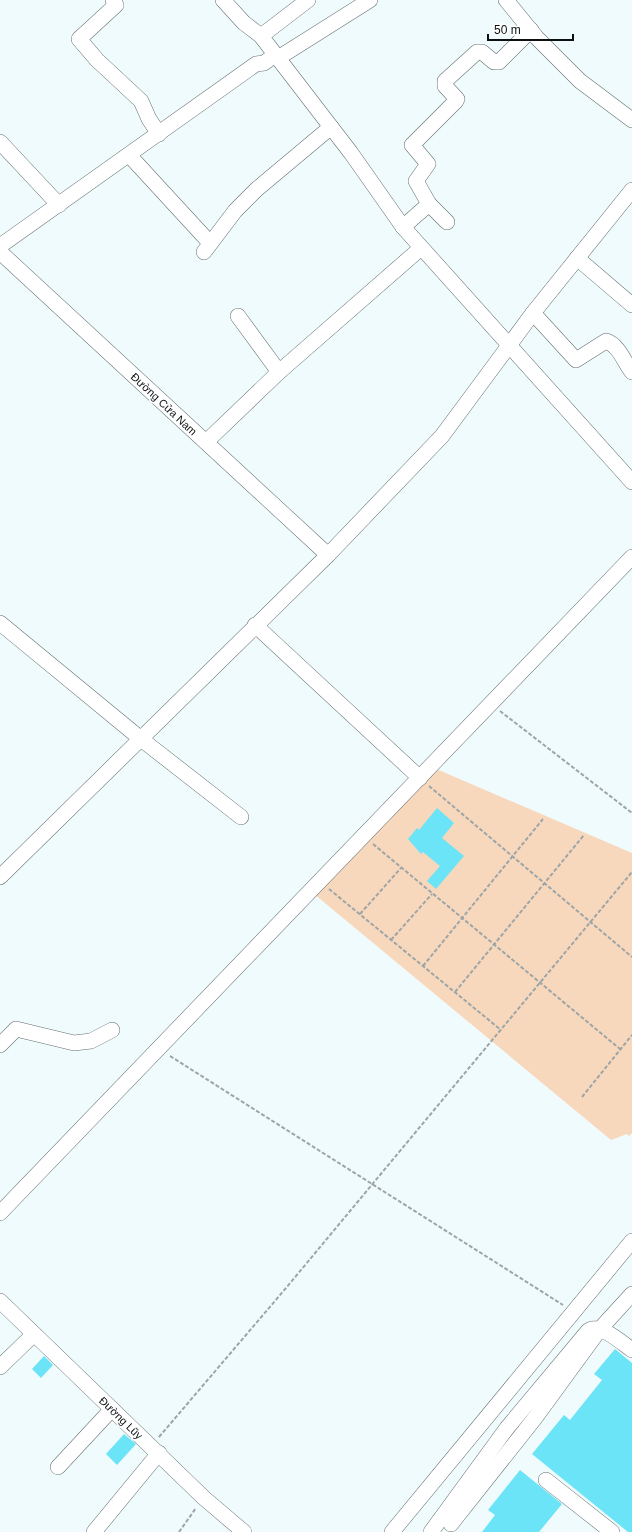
<svg xmlns="http://www.w3.org/2000/svg" width="632" height="1532" font-family="Helvetica,sans-serif">
<style>
.green{fill:#f8d8bd}
.building{fill:#6ae4f6}
.lines{fill:none;stroke-linecap:round;stroke-linejoin:round}
.minor-casing{stroke:#656f70;stroke-width:16}
.path{stroke:#9da5a7;stroke-width:2;stroke-dasharray:4 2;stroke-linecap:butt}
.minor{stroke:#fff;stroke-width:15}
.labels{text-anchor:middle;stroke-width:3.5;stroke-linejoin:round;paint-order:stroke}
.street-label{font-size:11px;fill:#0c1011;stroke:#fff}
</style>
<rect width="100%" height="100%" fill="#f0fbfd"/>
<path class="green" d="M434 768 632 853V1133L629 1136 627 1134 611 1140 314 894Z"/>
<g class="building">
<path d="M437 808 454 823 442 838 464 856 436 889 427 881 440 866 423 852 421 854 408 839 417 828 419 830Z"/>
<path d="M615 1349 632 1363V1532H628L532 1454 564 1415 570 1420 602 1380 594 1374Z"/>
<path d="M44 1356 53 1365 41 1378 32 1369Z"/>
<path d="M124 1434 136 1444 117 1465 106 1454Z"/>
<path d="M520 1470 562 1504 539 1532H482L495 1515 488 1510Z"/>
</g>
<g class="lines">
<defs>
<g id="minor">
<path d="M113 0 116 5 79 39 97 60 141 101 149 119 159 134"/>
<path d="M223 0 244 23 261 36 351 153 403 227 632 482"/>
<path d="M506 0 537 38 580 81 632 120"/>
<path d="M261 36 308 0"/>
<path d="M278 58 370 0"/>
<path d="M0 142 59 205"/>
<path d="M129 155 210 243"/>
<path d="M429 204 447 222"/>
<path d="M403 227 429 204 416 181 428 164 412 145 456 101 457 99 445 86V81L477 52H482L494 62H499L531 30"/>
<path d="M0 246 256 64 264 63 275 55"/>
<path d="M0 252 328 555"/>
<path d="M204 252 235 211 257 189 331 127"/>
<path d="M577 258 632 305"/>
<path d="M533 313 576 360 606 341C619 345 624 362 632 372"/>
<path d="M279 372 421 248"/>
<path d="M206 442 279 372 238 316"/>
<path d="M0 623 141 739 241 817"/>
<path d="M255 625 420 778"/>
<path d="M0 877 328 555 442 436 533 313 632 190"/>
<path d="M0 1045 16 1029 74 1043 91 1041 112 1030"/>
<path d="M0 1213 632 557"/>
<path d="M0 1301 204 1498 244 1532"/>
<path d="M0 1367 34 1334"/>
<path d="M58 1467 112 1409"/>
<path d="M546 1480 612 1532"/>
<path d="M451 1524 535 1418 600 1329 632 1294"/>
<path d="M94 1532 159 1453"/>
<path d="M392 1532 632 1241"/>
<path d="M431 1532 507 1428 588 1331C599 1322 622 1343 632 1350"/>
</g>
</defs>
<use href="#minor" class="minor-casing"/>
<g class="path">
<path d="M500 711 632 813"/>
<path d="M429 786 632 957"/>
<path d="M373 844 620 1049"/>
<path d="M329 889 501 1030"/>
<path d="M360 914 401 868"/>
<path d="M391 940 432 894"/>
<path d="M423 966 543 819"/>
<path d="M455 992 584 835"/>
<path d="M170 1056 563 1305"/>
<path d="M582 1097 632 1035"/>
<path d="M159 1437 286 1288 632 872"/>
<path d="M179 1532 196 1508"/>
</g>
<use href="#minor" class="minor"/>
</g>
<g class="labels">
<g class="street-label">
<text transform="translate(164 404) rotate(43)" y="4">Đường Cửa Nam</text>
<text transform="translate(121 1418) rotate(44)" y="4">Đường Lũy</text>
</g>
</g>
<path d="M488 34v6h85v-6" fill="none" stroke="#0c1011" stroke-width="2"/>
<text x="494" y="34" font-size="12" fill="#0c1011" stroke="#ffffff" stroke-width="3" paint-order="stroke">50 m</text>
</svg>
